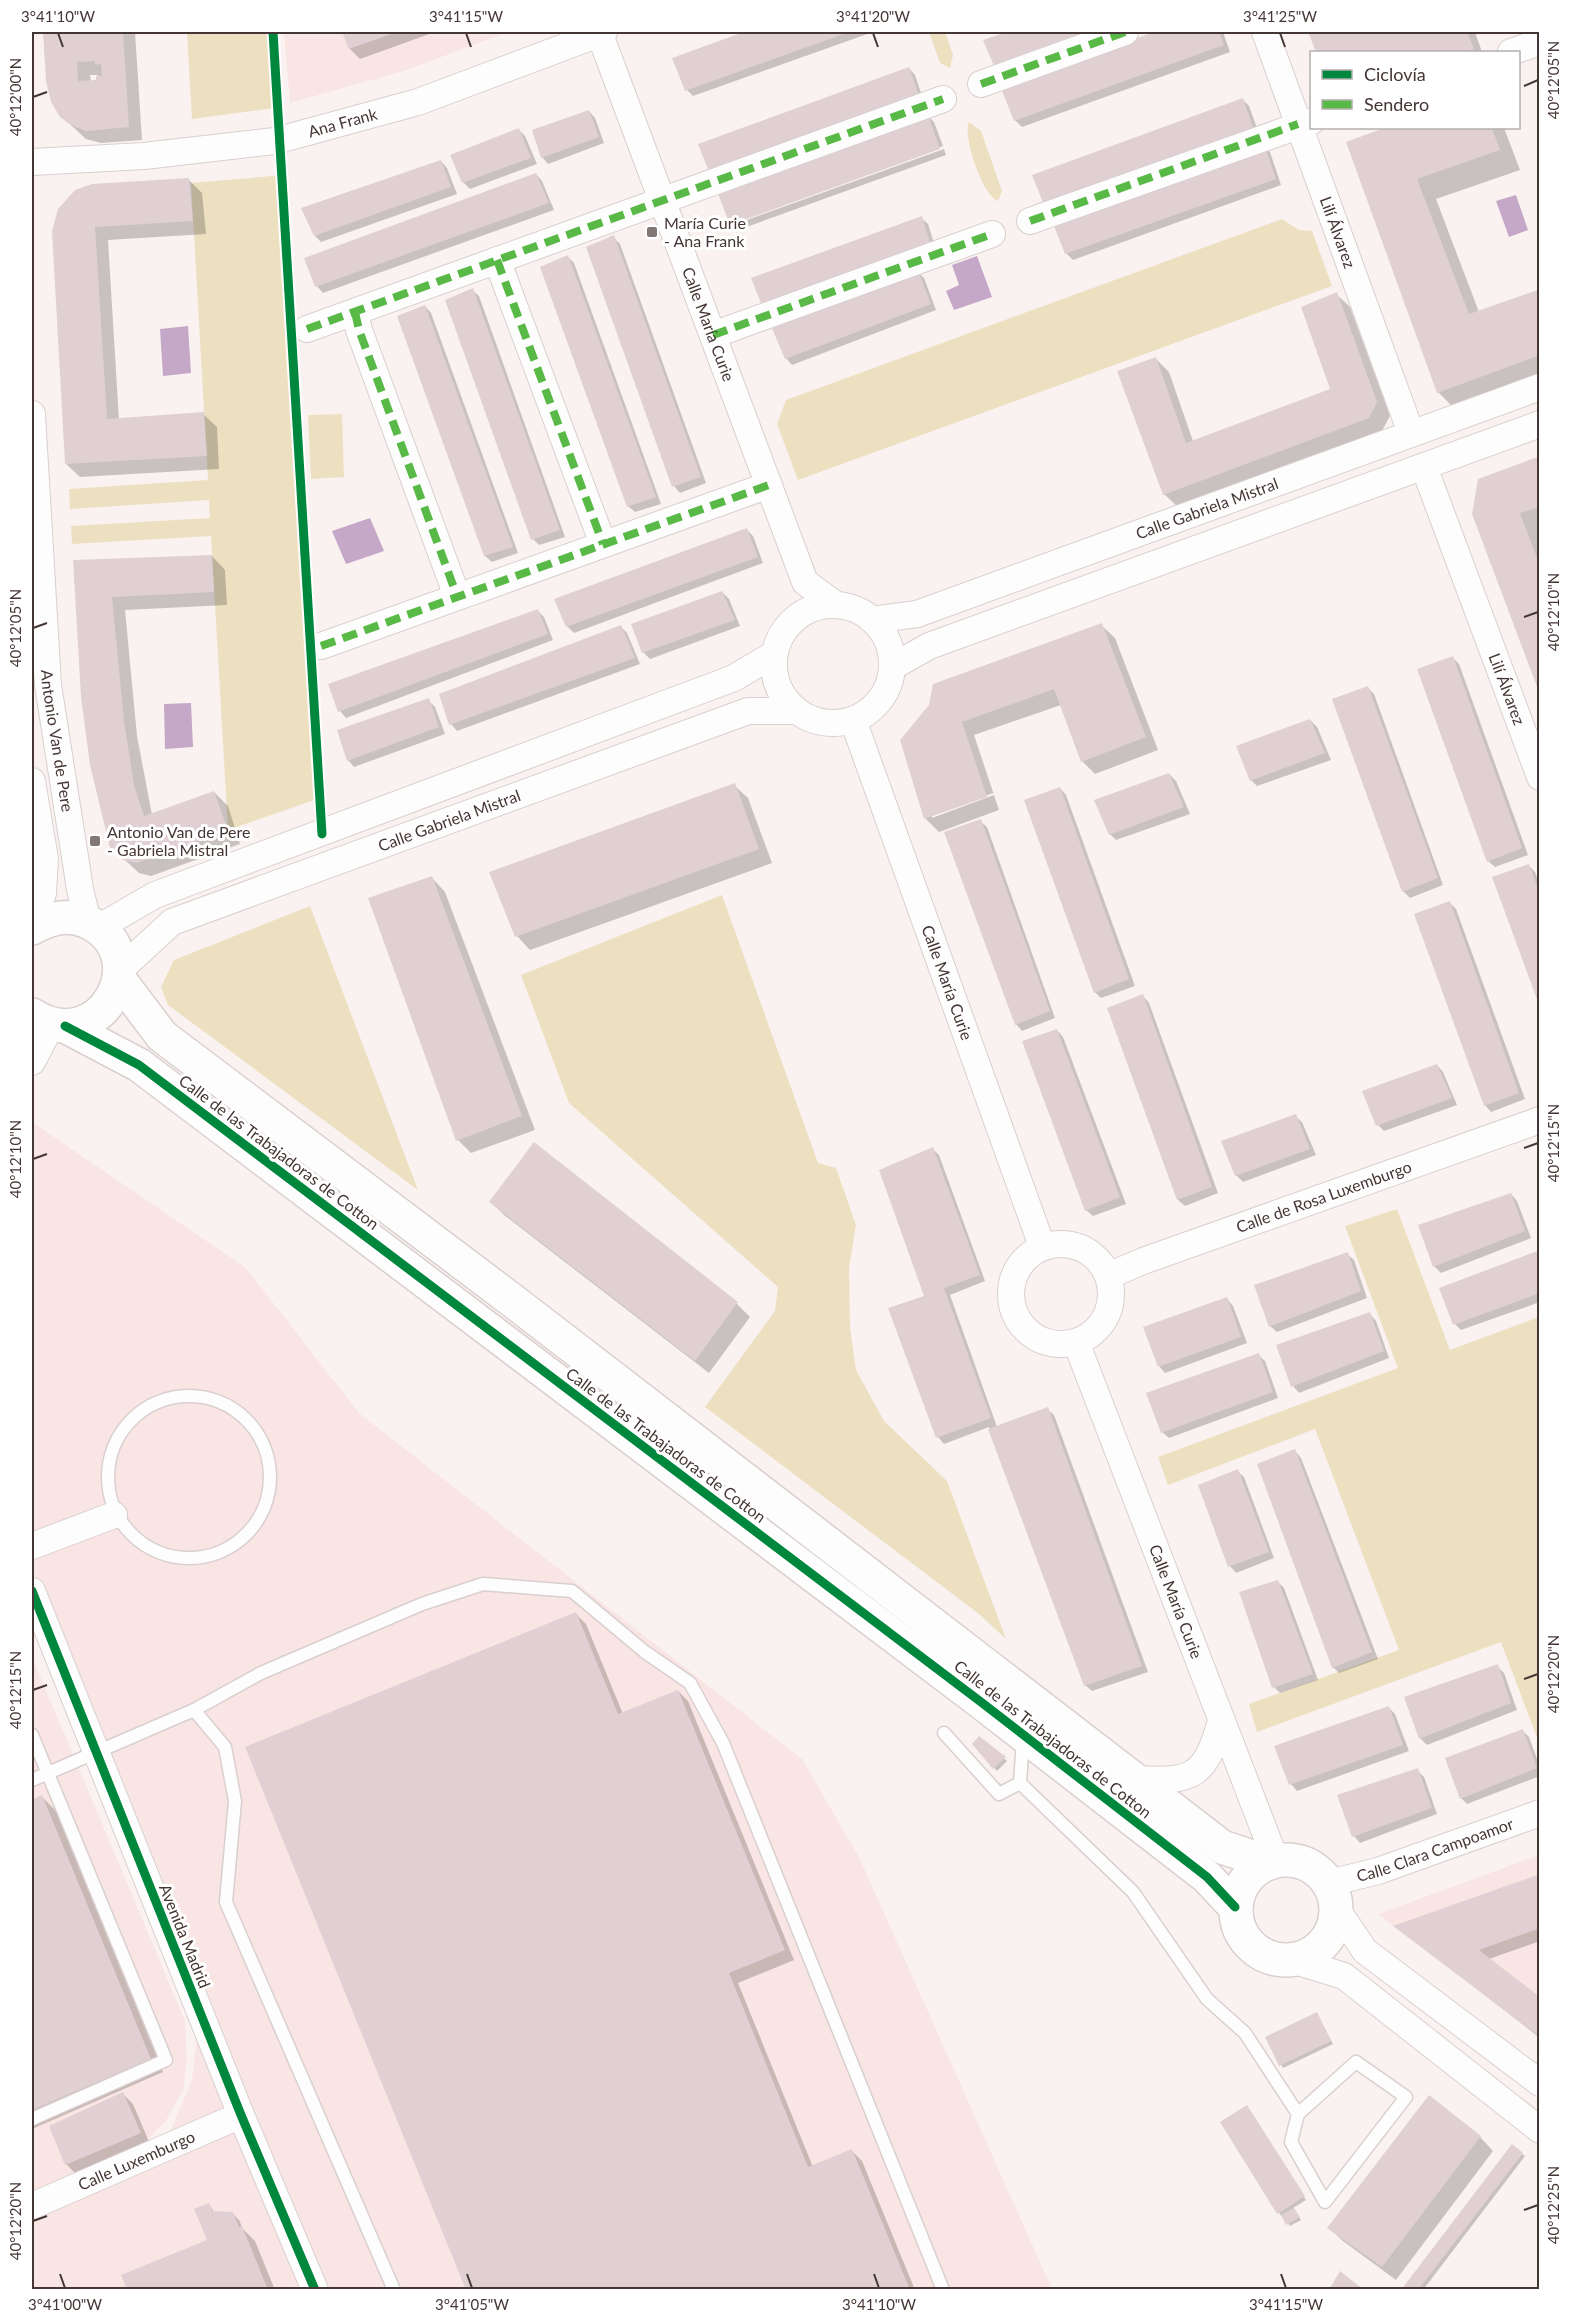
<svg xmlns="http://www.w3.org/2000/svg" width="1571" height="2321" font-family="Lato,sans-serif">
<style>
.built{fill:#f9e6e4}
.green{fill:#ece0c1}
.water{fill:#c5a7c7}
.shadow{fill:#0003;fill-rule:evenodd}
.building{fill:#e0d0d4;fill-rule:evenodd}
.lines{fill:none;stroke-linecap:round;stroke-linejoin:round}
.lane-casing{stroke:#d9cfce;stroke-width:15}
.street-casing{stroke:#d9cfce;stroke-width:28}
.secondary-casing{stroke:#d9cfce;stroke-width:36}
.lane{stroke:#fefdfd;stroke-width:12}
.street{stroke:#fefdfd;stroke-width:26}
.secondary{stroke:#fefdfd;stroke-width:33}
.quiet{stroke:#58b947;stroke-width:8;stroke-dasharray:15 8;stroke-linecap:butt}
.cycleway-casing{stroke:#fff;stroke-width:13}
.cycleway{stroke:#00873e;stroke-width:9}
.ticks{fill:none;stroke:#443634;stroke-width:2}
.poi-dot{fill:#847876;stroke:#fff;stroke-width:2}
.labels{text-anchor:middle;stroke-width:6;stroke-linejoin:round;paint-order:stroke}
.street-label{font-size:16px;fill:#443634;stroke:#fff}
.poi-label{font-size:16px;fill:#443634;stroke:#fff;text-anchor:start}
.neatline{fill:none;stroke:#443634;stroke-width:2}
.ticks-label{font-size:15px;text-anchor:middle;fill:#443634}
</style>
<rect width="100%" height="100%" fill="#faf2f1"/>
<g class="built">
<path d="M284 32H508L404 71 290 103Z"/>
<path d="M32 1122 246 1268 359 1413 802 1759 859 1857 1052 2289H32V2207L164 2146 192 2080 198 2029 32 1614Z"/>
<path d="M32 1657 185 2021 187 2060 183 2091 165 2122 143 2144 32 2193Z"/>
<path d="M1539 1855V2037L1378 1914Z"/>
</g>
<g class="green">
<path d="M187 32H279L283 107 192 119Z"/>
<path d="M929 32H945L953 55 950 68 940 63Z"/>
<path d="M969 122 981 131 1002 191 998 201C983 197 962 136 969 122Z"/>
<path d="M284 175 323 797 228 830 211 536 72 544 71 526 210 518 209 500 70 509 69 489 208 480 191 183Z"/>
<path d="M1282 219 1299 230 1312 231 1332 286 798 480 777 424 786 400Z"/>
<path d="M342 414 344 477 311 479 308 415Z"/>
<path d="M722 895 818 1163 836 1168 856 1225 849 1268 850 1328 856 1370 884 1421 947 1481 1006 1639 979 1614 705 1407 775 1311 778 1287 569 1103 521 975Z"/>
<path d="M310 906 418 1190 168 1005 161 987 174 960Z"/>
<path d="M1397 1209 1450 1350 1539 1317V1743L1501 1642 1257 1732 1249 1704 1399 1650 1315 1429 1168 1485 1158 1457 1398 1368 1345 1226Z"/>
</g>
<g class="water">
<path d="M1516 195 1528 230 1509 237 1496 201Z"/>
<path d="M977 256 992 297 954 310 946 291 959 285 952 265Z"/>
<path d="M188 326 191 373 163 376 160 329Z"/>
<path d="M370 518 384 551 346 564 332 531Z"/>
<path d="M191 703 193 747 165 749 164 704Z"/>
</g>
<g class="shadow">
<path d="M45 32H135L142 140 101 143 86 139 61 116 47 81ZM90 75H98V82H91Z"/>
<path d="M344 32H435L360 59 350 49Z"/>
<path d="M748 32H873L693 96 687 90 674 59Z"/>
<path d="M1011 32H1135L985 41Z"/>
<path d="M1158 32H1223L1230 52 1022 127 1015 120 1003 88Z"/>
<path d="M1310 32H1475L1482 52H1318Z"/>
<path d="M909 68 915 75 926 108 719 183Z"/>
<path d="M1243 100 1249 106 1261 139 1046 207Z"/>
<path d="M589 111 595 118 604 143 548 164 542 157Z"/>
<path d="M928 116 934 122 943 146 732 224 719 192Z"/>
<path d="M1389 128H1504L1520 170 1436 199 1479 312 1540 290V382L1458 412 1438 392 1348 143Z"/>
<path d="M519 130 525 136 537 164 470 189 463 182Z"/>
<path d="M1263 146 1270 152 1281 185 1073 260 1067 254 1054 222Z"/>
<path d="M944 149 946 155 738 230 733 225Z"/>
<path d="M441 161 447 168 457 194 321 242 315 236Z"/>
<path d="M536 174 542 181 554 210 323 293 317 286 306 258Z"/>
<path d="M188 179 202 193 206 234 108 240 119 420 203 414 217 427 219 469 80 477 66 464 59 209Z"/>
<path d="M921 218 928 224 938 256 766 310Z"/>
<path d="M613 237 620 244 706 483 680 493 674 486Z"/>
<path d="M568 257 574 263 661 504 635 512 628 506Z"/>
<path d="M918 272 924 278 936 310 792 365 786 358Z"/>
<path d="M472 290 479 296 565 537 539 545 533 539Z"/>
<path d="M1336 294 1350 307 1390 416 1382 431 1178 507 1164 494 1156 359 1169 372 1193 441 1332 390Z"/>
<path d="M425 306 431 313 518 553 492 562 485 556Z"/>
<path d="M1540 458V688L1473 514Z"/>
<path d="M747 530 753 536 763 563 574 633 567 626Z"/>
<path d="M212 556 225 570 227 605 125 610 137 736 152 815 214 792 228 806 240 844 151 876 139 873 111 847 75 562Z"/>
<path d="M722 592 729 599 740 626 650 659 643 652Z"/>
<path d="M537 610 544 617 553 640 346 718 340 711Z"/>
<path d="M1101 625 1115 638 1158 750 1095 774 1082 761 1061 705 974 735 999 810 939 832 925 818 901 741ZM993 793 994 795 932 818V815Z"/>
<path d="M621 627 627 633 640 664 457 731 451 724 441 695Z"/>
<path d="M1453 658 1459 664 1528 855 1495 867 1488 861Z"/>
<path d="M1368 688 1374 694 1443 885 1410 898 1403 891Z"/>
<path d="M428 700 435 707 445 734 354 767 348 760Z"/>
<path d="M1310 720 1317 727 1331 760 1257 786 1251 780Z"/>
<path d="M1169 774 1176 781 1190 814 1116 840 1110 834Z"/>
<path d="M734 785 748 798 772 863 530 950 517 936Z"/>
<path d="M1060 788 1066 795 1135 986 1101 998 1095 992Z"/>
<path d="M980 821 987 827 1055 1018 1022 1031 1016 1024Z"/>
<path d="M1528 865 1535 872 1540 885V1002L1494 878Z"/>
<path d="M432 878 445 892 535 1130 471 1153 458 1140Z"/>
<path d="M1449 902 1456 909 1525 1099 1491 1112 1485 1105Z"/>
<path d="M1143 996 1149 1003 1218 1193 1185 1206 1178 1200Z"/>
<path d="M1057 1030 1063 1037 1126 1204 1093 1216 1086 1210Z"/>
<path d="M1437 1065 1443 1072 1457 1105 1384 1131 1378 1125Z"/>
<path d="M1295 1116 1302 1122 1316 1155 1243 1182 1236 1175Z"/>
<path d="M933 1149 939 1155 985 1281 950 1295 997 1427 1047 1409 1054 1415 1148 1672 1092 1691 1085 1685 989 1427 944 1444 938 1437 926 1297Z"/>
<path d="M1511 1194 1517 1201 1531 1238 1441 1273 1434 1266Z"/>
<path d="M491 1202 737 1304 750 1317 709 1373 504 1215Z"/>
<path d="M1540 1252V1302L1461 1330 1455 1324Z"/>
<path d="M1347 1254 1354 1260 1367 1298 1277 1332 1270 1326Z"/>
<path d="M1227 1299 1233 1306 1247 1343 1165 1373 1159 1366Z"/>
<path d="M1370 1314 1376 1321 1389 1358 1299 1393 1293 1386Z"/>
<path d="M1258 1355 1265 1361 1278 1398 1169 1438 1162 1432Z"/>
<path d="M1295 1451 1301 1458 1378 1659 1339 1673 1333 1667Z"/>
<path d="M1237 1471 1244 1477 1274 1558 1236 1573 1230 1566Z"/>
<path d="M1278 1582 1284 1588 1318 1680 1280 1693 1274 1687Z"/>
<path d="M576 1614 586 1624 623 1714 678 1691 688 1701 794 1960 738 1983 813 2167 852 2151 862 2161 915 2290H468Z"/>
<path d="M1497 1666 1504 1673 1517 1710 1427 1745 1420 1738Z"/>
<path d="M1389 1708 1395 1714 1409 1751 1297 1791 1291 1784Z"/>
<path d="M1523 1731 1529 1737 1540 1767V1776L1467 1804 1461 1798Z"/>
<path d="M979 1738 1007 1761 997 1771 974 1744Z"/>
<path d="M1417 1770 1424 1777 1437 1814 1360 1843 1354 1836Z"/>
<path d="M42 1797 56 1811 163 2072 32 2129V1802Z"/>
<path d="M1540 1875V1941L1489 1959 1540 1999V2038L1396 1926Z"/>
<path d="M1317 2014 1333 2044 1283 2068 1267 2037Z"/>
<path d="M123 2094 133 2104 150 2144 76 2174 66 2164Z"/>
<path d="M1247 2106 1306 2200 1293 2208 1301 2220 1290 2226 1279 2213Z"/>
<path d="M1480 2137 1493 2151 1396 2280 1343 2241 1329 2228Z"/>
<path d="M1522 2154 1525 2156 1423 2290H1403Z"/>
<path d="M209 2205 215 2213H232L239 2220 243 2229 255 2241 275 2290H128L210 2240Z"/>
</g>
<g class="building">
<path d="M43 32H123L129 127 86 131 71 125 60 117 51 102 46 81ZM95 61V65L101 64 102 76H96V80L78 81 77 62Z"/>
<path d="M342 32H397L349 49Z"/>
<path d="M744 32H849L685 91 672 58Z"/>
<path d="M1007 32H1111L997 73 983 40Z"/>
<path d="M1154 32H1219L1224 45 1014 121 1001 88Z"/>
<path d="M1308 32H1467L1474 49 1463 52H1316Z"/>
<path d="M909 67 921 101 711 177 698 144Z"/>
<path d="M1243 98 1255 133 1045 208 1032 175Z"/>
<path d="M589 110 599 137 541 158 532 130Z"/>
<path d="M928 114 940 149 730 225 717 191Z"/>
<path d="M519 128 531 158 462 183 450 155Z"/>
<path d="M1384 128H1492L1500 150 1417 179 1469 314 1540 289V355L1437 393 1346 142Z"/>
<path d="M1264 144 1276 179 1065 254 1052 221Z"/>
<path d="M441 160 451 187 314 236 301 208Z"/>
<path d="M536 173 549 203 315 287 304 258Z"/>
<path d="M189 178 193 221 95 227 107 419 204 412 207 456 65 464 52 231 58 209 75 190 92 184Z"/>
<path d="M922 216 932 249 764 311 751 278Z"/>
<path d="M614 235 701 477 672 487 586 247Z"/>
<path d="M568 255 656 497 627 507 540 267Z"/>
<path d="M918 270 931 304 785 359 771 326Z"/>
<path d="M473 288 560 530 531 540 445 300Z"/>
<path d="M1337 292 1377 402 1369 418 1163 495 1117 371 1156 357 1186 443 1330 389 1301 307Z"/>
<path d="M425 305 513 547 484 556 397 316Z"/>
<path d="M1540 456V507L1520 513 1540 566 1539 692 1472 514 1478 479Z"/>
<path d="M747 528 758 557 566 627 554 599Z"/>
<path d="M212 555 214 592 112 597 124 721 134 785 144 816 214 791 228 830 137 863 123 860 110 848 90 765 81 697 73 560Z"/>
<path d="M722 591 735 620 642 653 631 624Z"/>
<path d="M538 609 548 634 338 712 328 684Z"/>
<path d="M1102 623 1146 737 1081 762 1054 689 962 722 987 797 924 819 900 740 929 705 933 684Z"/>
<path d="M621 625 635 658 449 725 439 694Z"/>
<path d="M1453 656 1522 848 1487 862 1417 669Z"/>
<path d="M1368 686 1438 878 1402 892 1332 699Z"/>
<path d="M429 698 439 727 347 761 337 730Z"/>
<path d="M1310 719 1325 753 1250 781 1236 746Z"/>
<path d="M1169 773 1184 807 1109 835 1094 800Z"/>
<path d="M735 783 759 849 515 937 489 872Z"/>
<path d="M1060 787 1129 979 1094 993 1024 800Z"/>
<path d="M981 819 1050 1011 1015 1025 944 832Z"/>
<path d="M1529 864 1540 894 1539 1005 1492 877Z"/>
<path d="M432 876 522 1116 456 1141 368 898Z"/>
<path d="M1450 901 1519 1093 1484 1106 1414 914Z"/>
<path d="M1143 994 1212 1187 1177 1200 1107 1008Z"/>
<path d="M1057 1029 1120 1197 1085 1211 1022 1041Z"/>
<path d="M1437 1064 1452 1098 1376 1126 1362 1091Z"/>
<path d="M1296 1114 1310 1149 1235 1176 1221 1141Z"/>
<path d="M534 1142 738 1302 695 1361 489 1202Z"/>
<path d="M933 1147 980 1275 944 1288 991 1418 936 1438 888 1308 924 1296 879 1170Z"/>
<path d="M1511 1193 1525 1231 1433 1267 1418 1225Z"/>
<path d="M1540 1250V1293L1453 1325 1439 1288Z"/>
<path d="M1348 1252 1361 1291 1269 1327 1254 1285Z"/>
<path d="M1227 1297 1241 1337 1158 1367 1143 1327Z"/>
<path d="M1370 1312 1384 1351 1291 1387 1276 1345Z"/>
<path d="M1259 1353 1273 1392 1161 1433 1146 1393Z"/>
<path d="M1048 1407 1142 1666 1084 1686 988 1429Z"/>
<path d="M1295 1449 1372 1652 1332 1668 1257 1464Z"/>
<path d="M1238 1469 1269 1552 1228 1567 1198 1485Z"/>
<path d="M1278 1580 1313 1674 1272 1688 1239 1592Z"/>
<path d="M576 1612 618 1714 678 1690 785 1950 729 1973 808 2167 852 2149 910 2290H466L245 1747Z"/>
<path d="M1498 1664 1511 1703 1419 1739 1404 1697Z"/>
<path d="M1389 1706 1403 1745 1289 1785 1274 1746Z"/>
<path d="M1523 1729 1537 1768 1460 1799 1445 1758Z"/>
<path d="M979 1736 1006 1757 993 1769 972 1744Z"/>
<path d="M1418 1768 1432 1808 1352 1837 1337 1795Z"/>
<path d="M42 1795 151 2059 32 2110V1800Z"/>
<path d="M1540 1874V1928L1479 1950 1540 1997V2037L1393 1926Z"/>
<path d="M1317 2012 1331 2041 1279 2066 1265 2037Z"/>
<path d="M123 2092 141 2133 65 2165 49 2126Z"/>
<path d="M1429 2095 1481 2136 1382 2267 1327 2228Z"/>
<path d="M1247 2105 1305 2196 1277 2214 1220 2122Z"/>
<path d="M1512 2144 1523 2153 1418 2290H1401Z"/>
<path d="M209 2203 212 2211 233 2212 239 2227 242 2226 268 2290H127L121 2275 207 2240 194 2209Z"/>
<path d="M1294 2208 1300 2217 1286 2225 1281 2215Z"/>
<path d="M1340 2271 1364 2290H1329Z"/>
</g>
<g class="lines">
<defs>
<g id="lane">
<circle cx="189" cy="1477" r="81"/>
<path d="M194 1710 261 1673 422 1604 483 1584 572 1591 645 1652 690 1683 723 1743 943 2290"/>
<path d="M944 1733 999 1794 1020 1783 1023 1739"/>
<path d="M32 1735 166 2060 32 2119"/>
<path d="M32 1780 194 1710 225 1747 235 1801 226 1902 394 2290"/>
<path d="M1020 1783 1133 1892 1207 1999 1245 2033 1298 2114 1291 2142 1325 2202 1406 2097 1356 2062 1298 2114"/>
</g>
<g id="street">
<path id="s1" d="M599 32 805 582 836 605"/>
<path id="s2" d="M1265 32 1411 433"/>
<path d="M1511 52 1540 42"/>
<path d="M981 84 1125 32"/>
<path id="s3" d="M32 162 144 156 275 141 418 102 604 32"/>
<path d="M1030 221 1312 121"/>
<path d="M497 260 603 544"/>
<path d="M355 312 359 330 457 596"/>
<path d="M307 329 943 99"/>
<path d="M713 335 992 234"/>
<path id="s4" d="M32 414 48 685 80 889 88 922"/>
<path id="s5" d="M1424 467 1540 777"/>
<circle cx="833" cy="664" r="59"/>
<path id="s6" d="M872 620 917 614 1540 387"/>
<path d="M321 646 769 485"/>
<path d="M892 667 929 646 1540 424"/>
<path id="s7" d="M853 720 1042 1246"/>
<path d="M32 781 45 859 43 893 32 927"/>
<path d="M98 928 155 895 734 678 774 654"/>
<path id="s8" d="M120 970 172 922 748 711H795"/>
<path d="M32 1062 52 1024"/>
<circle cx="1061" cy="1294" r="50"/>
<path id="s9" d="M1108 1276 1143 1261 1540 1120"/>
<path id="s10" d="M1076 1342 1276 1861"/>
<path d="M32 1546 114 1515"/>
<path d="M32 1591 241 2115 315 2290"/>
<path d="M1137 1779C1193 1782 1205 1777 1221 1721"/>
<path id="s11" d="M1329 1883 1378 1871 1540 1813"/>
<path d="M1336 1908 1365 1951 1540 2083"/>
<path d="M1292 1960 1344 1976 1540 2130"/>
<path id="s12" d="M32 2206 241 2115"/>
</g>
<g id="secondary">
<path d="M32 928C50 918 68 913 88 922 157 955 101 1059 32 1015"/>
<path d="M119 979 162 1036 517 1304 1222 1847 1270 1863"/>
<path d="M65 1026 139 1065 981 1702 1207 1877 1235 1907"/>
<circle cx="1286" cy="1910" r="50"/>
</g>
</defs>
<use href="#lane" class="lane-casing"/>
<use href="#street" class="street-casing"/>
<use href="#secondary" class="secondary-casing"/>
<use href="#lane" class="lane"/>
<use href="#street" class="street"/>
<use href="#secondary" class="secondary"/>
<g class="quiet">
<path d="M981 84 1125 32"/>
<path d="M1030 221 1298 124"/>
<path d="M497 260 603 544"/>
<path d="M355 312 359 330 457 596"/>
<path d="M307 329 943 99"/>
<path d="M713 335 992 234"/>
<path d="M321 646 769 485"/>
</g>
<defs>
<g id="cycleway">
<path d="M273 32 322 834"/>
<path d="M65 1026 139 1065 981 1702 1207 1877 1235 1907"/>
<path d="M32 1591 241 2115 315 2290"/>
</g>
</defs>
<use href="#cycleway" class="cycleway-casing"/>
<use href="#cycleway" class="cycleway"/>
</g>
<path class="ticks" d="M58 33 63 47M466 33 471 47M873 33 878 47M1280 33 1285 47M1524 86 1538 80M33 97 47 92M1524 617 1538 612M33 628 47 623M1524 1148 1538 1143M33 1159 47 1154M1524 1679 1538 1674M33 1690 47 1685M1524 2210 1538 2205M33 2221 47 2216M60 2274 65 2288M467 2274 472 2288M874 2274 879 2288M1281 2274 1286 2288"/>
<g class="poi-dot">
<rect x="646" y="226" width="12" height="12" rx="3"/>
<rect x="89" y="835" width="12" height="12" rx="3"/>
</g>
<g class="labels">
<g class="street-label">
<text dy="6" stroke="none"><textPath href="#s3" startOffset="314">Ana Frank</textPath></text>
<text dy="6" stroke="none"><textPath href="#s2" startOffset="213">Lilí Álvarez</textPath></text>
<text dy="6" stroke="none"><textPath href="#s1" startOffset="312">Calle María Curie</textPath></text>
<text dy="6" stroke="none"><textPath href="#s6" startOffset="354">Calle Gabriela Mistral</textPath></text>
<text dy="6" stroke="none"><textPath href="#s5" startOffset="237">Lilí Álvarez</textPath></text>
<text dy="6" stroke="none"><textPath href="#s4" startOffset="328">Antonio Van de Pere</textPath></text>
<text dy="6" stroke="none"><textPath href="#s8" startOffset="366">Calle Gabriela Mistral</textPath></text>
<text dy="6" stroke="none"><textPath href="#s7" startOffset="279">Calle María Curie</textPath></text>
<text transform="translate(279 1152) rotate(37)" y="6">Calle de las Trabajadoras de Cotton</text>
<text dy="6" stroke="none"><textPath href="#s9" startOffset="230">Calle de Rosa Luxemburgo</textPath></text>
<text transform="translate(666 1445) rotate(37)" y="6">Calle de las Trabajadoras de Cotton</text>
<text dy="6" stroke="none"><textPath href="#s10" startOffset="278">Calle María Curie</textPath></text>
<text transform="translate(1053 1739) rotate(38)" y="6">Calle de las Trabajadoras de Cotton</text>
<text dy="6" stroke="none"><textPath href="#s11" startOffset="111">Calle Clara Campoamor</textPath></text>
<text transform="translate(185 1936) rotate(68)" y="6">Avenida Madrid</text>
<text dy="6" stroke="none"><textPath href="#s12" startOffset="114">Calle Luxemburgo</textPath></text>
</g>
<g class="poi-label">
<text x="664" y="229">María Curie<tspan x="664" dy="18">- Ana Frank</tspan></text>
<text x="107" y="838">Antonio Van de Pere<tspan x="107" dy="18">- Gabriela Mistral</tspan></text>
</g>
</g>
<rect width="1571" height="2321" fill="none" stroke="#ffffff" stroke-width="66"/>
<rect x="1310" y="51" width="210" height="78" fill="#ffffff" stroke="#b4afae" stroke-width="1.5"/>
<rect x="1322" y="70" width="30" height="9" fill="#00873e" stroke="#b4afae" stroke-width="1.5"/>
<text x="1364" y="81" font-size="18" fill="#443634">Ciclovía</text>
<rect x="1322" y="100" width="30" height="9" fill="#58b947" stroke="#b4afae" stroke-width="1.5"/>
<text x="1364" y="111" font-size="18" fill="#443634">Sendero</text>
<rect x="33" y="33" width="1505" height="2255" class="neatline"/>
<g class="ticks-label">
<text x="58" y="22">3°41'10"W</text>
<text x="466" y="22">3°41'15"W</text>
<text x="873" y="22">3°41'20"W</text>
<text x="1280" y="22">3°41'25"W</text>
<text transform="translate(1554 80) rotate(-90)" y="5">40°12'05"N</text>
<text transform="translate(16 97) rotate(-90)" y="5">40°12'00"N</text>
<text transform="translate(1554 612) rotate(-90)" y="5">40°12'10"N</text>
<text transform="translate(16 628) rotate(-90)" y="5">40°12'05"N</text>
<text transform="translate(1554 1143) rotate(-90)" y="5">40°12'15"N</text>
<text transform="translate(16 1159) rotate(-90)" y="5">40°12'10"N</text>
<text transform="translate(1554 1674) rotate(-90)" y="5">40°12'20"N</text>
<text transform="translate(16 1690) rotate(-90)" y="5">40°12'15"N</text>
<text transform="translate(1554 2205) rotate(-90)" y="5">40°12'25"N</text>
<text transform="translate(16 2221) rotate(-90)" y="5">40°12'20"N</text>
<text x="65" y="2310">3°41'00"W</text>
<text x="472" y="2310">3°41'05"W</text>
<text x="879" y="2310">3°41'10"W</text>
<text x="1286" y="2310">3°41'15"W</text>
</g>
</svg>
